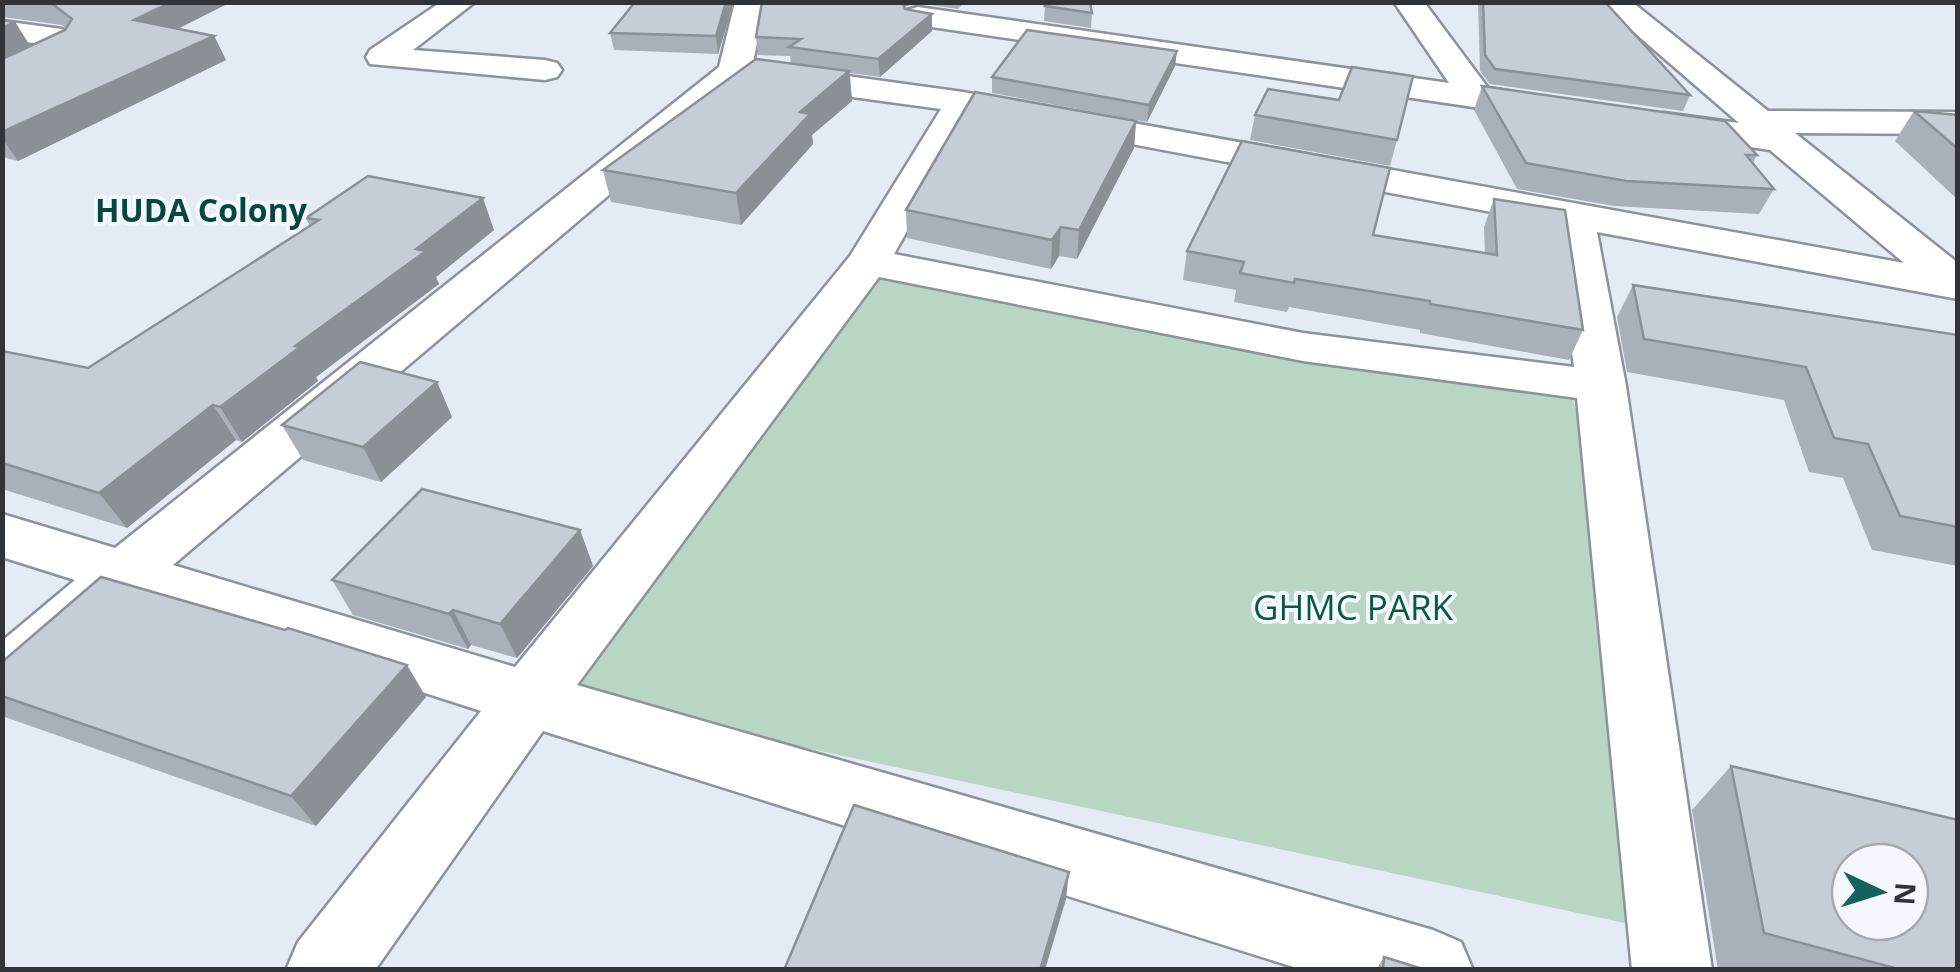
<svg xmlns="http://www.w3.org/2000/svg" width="1960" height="972" font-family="'Open Sans',sans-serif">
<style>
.green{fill:#b8d6c3}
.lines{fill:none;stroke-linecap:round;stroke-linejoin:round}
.minor-casing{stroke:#8c939c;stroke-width:5}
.minor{fill:#fff;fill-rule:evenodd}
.wall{fill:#aab0b9}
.shaded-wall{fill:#8b9096}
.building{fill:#c6cdd7;stroke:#8b9096;stroke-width:2.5;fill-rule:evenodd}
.labels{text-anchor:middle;stroke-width:8;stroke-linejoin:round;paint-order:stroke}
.far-neighbourhood-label{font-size:32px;font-weight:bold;fill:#054744;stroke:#f4f8fe}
.park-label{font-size:35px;fill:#0a5b39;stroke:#f4f8fe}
</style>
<rect width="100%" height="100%" fill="#e4ebf5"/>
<path class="green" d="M860 276 1571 388 1681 935 568 697Z"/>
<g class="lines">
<defs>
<g id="minor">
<path d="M441 2H475L413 50 545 60 557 63 562 70 557 77 545 80 370 64 366 57 370 50Z"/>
<path d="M735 2H765L753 63 963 92 1904 263 1770 150 1651 132 1646 124 1651 116 1664 113 1739 123 1599 2H1632L1768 111 1958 112V134L1795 133 1958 263V299L1597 232 1626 386 1712 970H1632L1577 398 1303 361 879 277 577 685 1433 930 1461 942 1473 970H1303L543 731 375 970H286L298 942 481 711 134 599 25 699 2 707V641L75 580 2 557V514L115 548 719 67ZM742 82 941 109 850 256 515 667 173 565ZM973 114 1555 224 1574 367 1303 333 894 254Z"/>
<path d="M1394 2H1424L1488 88 1566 101 1572 108 1566 115 1554 119 918 25 907 22 903 16 907 10 918 7 1449 83Z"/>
<path d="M2 21 62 29 82 44 77 51 2 89V65L42 44 2 39Z"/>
</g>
</defs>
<use href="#minor" class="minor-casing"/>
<use href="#minor" class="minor"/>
</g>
<g class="wall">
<path d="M2 2H231L178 29 214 36 226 60 18 161 2 157V20L15 22 30 46 66 28 62 25 2 17Z"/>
<path d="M734 2 718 54 614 50 610 33Z"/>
<path d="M762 2H965L958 9 917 3 906 6 905 9 932 14V31L880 77 850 73 852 101 812 135 813 144 741 225 611 202 603 170 791 64 790 56 758 55 756 37Z"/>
<path d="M1478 2H1605L1690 95 1683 111 1490 84 1480 71Z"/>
<path d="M1045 6 1092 13 1091 28 1044 21Z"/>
<path d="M1177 51 1175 66 1147 122 992 93V77Z"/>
<path d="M1482 86 1757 155 1753 163 1774 189 1759 214 1614 206 1517 189 1474 110Z"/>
<path d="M1339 100 1397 140 1390 166 1250 140 1255 115Z"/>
<path d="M1914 111 1958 115V200L1895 141Z"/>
<path d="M1136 121 1134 148 1077 259 1059 256 1051 269 907 238 906 210Z"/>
<path d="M1494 199 1583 330 1569 360 1420 333V330L1289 307 1287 312 1234 302 1236 290 1183 280 1187 251 1373 235 1485 253 1484 227Z"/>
<path d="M306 218 494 230 436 277 439 284 316 377 318 381 242 442 236 440 127 528 2 489V351L88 368 310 226Z"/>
<path d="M1633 285 1958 335V566L1872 550 1843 478 1809 472 1784 400 1627 372 1617 317Z"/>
<path d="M437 382 452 417 381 482 303 460 282 425Z"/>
<path d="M580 530 593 566 517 658 471 645 468 649 353 615 332 580Z"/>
<path d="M2 662 426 697 316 826 2 716Z"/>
<path d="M1731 766 1958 970H1718L1692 810Z"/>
<path d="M1384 957 1426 970H1376Z"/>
</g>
<g class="shaded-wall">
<path d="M171 2H231L147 44 134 20Z"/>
<path d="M726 2H734L718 54 716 36Z"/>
<path d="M899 2H917V3L906 6 900 14Z"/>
<path d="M932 14V31L880 77 878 59Z"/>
<path d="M15 22 30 46 2 60V28Z"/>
<path d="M214 36 226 60 18 161 2 138V132Z"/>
<path d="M1177 51 1175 66 1147 122 1149 105Z"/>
<path d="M849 71 852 101 812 135 813 144 741 225 736 193 800 112Z"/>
<path d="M1136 121 1134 148 1077 259 1079 230Z"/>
<path d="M483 198 494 230 436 277 439 284 316 377 318 381 242 442 220 407 416 249Z"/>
<path d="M1061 227 1059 256 1051 269 1052 240Z"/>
<path d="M437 382 452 417 381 482 363 447Z"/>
<path d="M213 405 236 440 127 528 99 493Z"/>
<path d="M580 530 593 566 517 658 500 624Z"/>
<path d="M453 610 471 645 468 649 449 614Z"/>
<path d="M407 665 426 697 316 826 291 796Z"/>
<path d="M1069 872 1066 899 1045 970H1040Z"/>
</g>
<g class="building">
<path d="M50 2H171L134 20 214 36 2 132V59L65 30 72 19Z"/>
<path d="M635 2H726L716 36 610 33Z"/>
<path d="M762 2H902L905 9 932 14 878 59 789 47 801 39 756 37Z"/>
<path d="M1048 2H1090L1092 13 1045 6Z"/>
<path d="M1483 2H1605L1690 95 1495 69 1485 55Z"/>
<path d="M2 20 15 22 2 28Z"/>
<path d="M1027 30 1177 51 1149 105 992 77Z"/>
<path d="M756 59 849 71 800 112 810 114 736 193 603 170Z"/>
<path d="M1352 67 1413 76 1397 140 1255 115 1268 89 1339 100Z"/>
<path d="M1482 86 1725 121 1757 155H1746L1774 189 1626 181 1526 163Z"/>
<path d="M975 92 1136 121 1079 230 1061 227 1052 240 906 210Z"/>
<path d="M1914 111 1958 115V149Z"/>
<path d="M1242 141 1390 168 1373 235 1497 255 1494 199 1565 210 1583 330 1430 304V301L1295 279 1294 283 1240 273 1244 262 1187 251Z"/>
<path d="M368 176 483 198 416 249 426 251 295 346 300 347 220 407 213 405 99 493 2 463V351L88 368 319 220 306 218Z"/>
<path d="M1633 285 1958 335V527L1900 516 1868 444 1834 438 1806 367 1644 339Z"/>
<path d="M360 362 437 382 363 447 282 425Z"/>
<path d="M422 489 580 530 500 624 453 610 449 614 332 580Z"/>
<path d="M101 577 285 630 288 628 407 665 291 796 2 696V662Z"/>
<path d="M1731 766 1958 820V970H1902L1764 933ZM1850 862H1910V922H1850Z"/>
<path d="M854 805 1069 872 1040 970H784Z"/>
<path d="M1384 957 1426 970H1383Z"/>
</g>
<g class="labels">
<g class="far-neighbourhood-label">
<text x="201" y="222">HUDA Colony</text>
</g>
<g class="park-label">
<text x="1353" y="620">GHMC PARK</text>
</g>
</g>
<rect width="1960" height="972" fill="none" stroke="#303337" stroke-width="10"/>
<g transform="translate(1880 892) rotate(94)"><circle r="48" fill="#f4f8fe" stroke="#a6a9ae" stroke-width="2.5"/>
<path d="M0-8L18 38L0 25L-18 38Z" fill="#13625e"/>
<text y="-15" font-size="28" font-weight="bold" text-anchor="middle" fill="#303337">N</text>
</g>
</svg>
